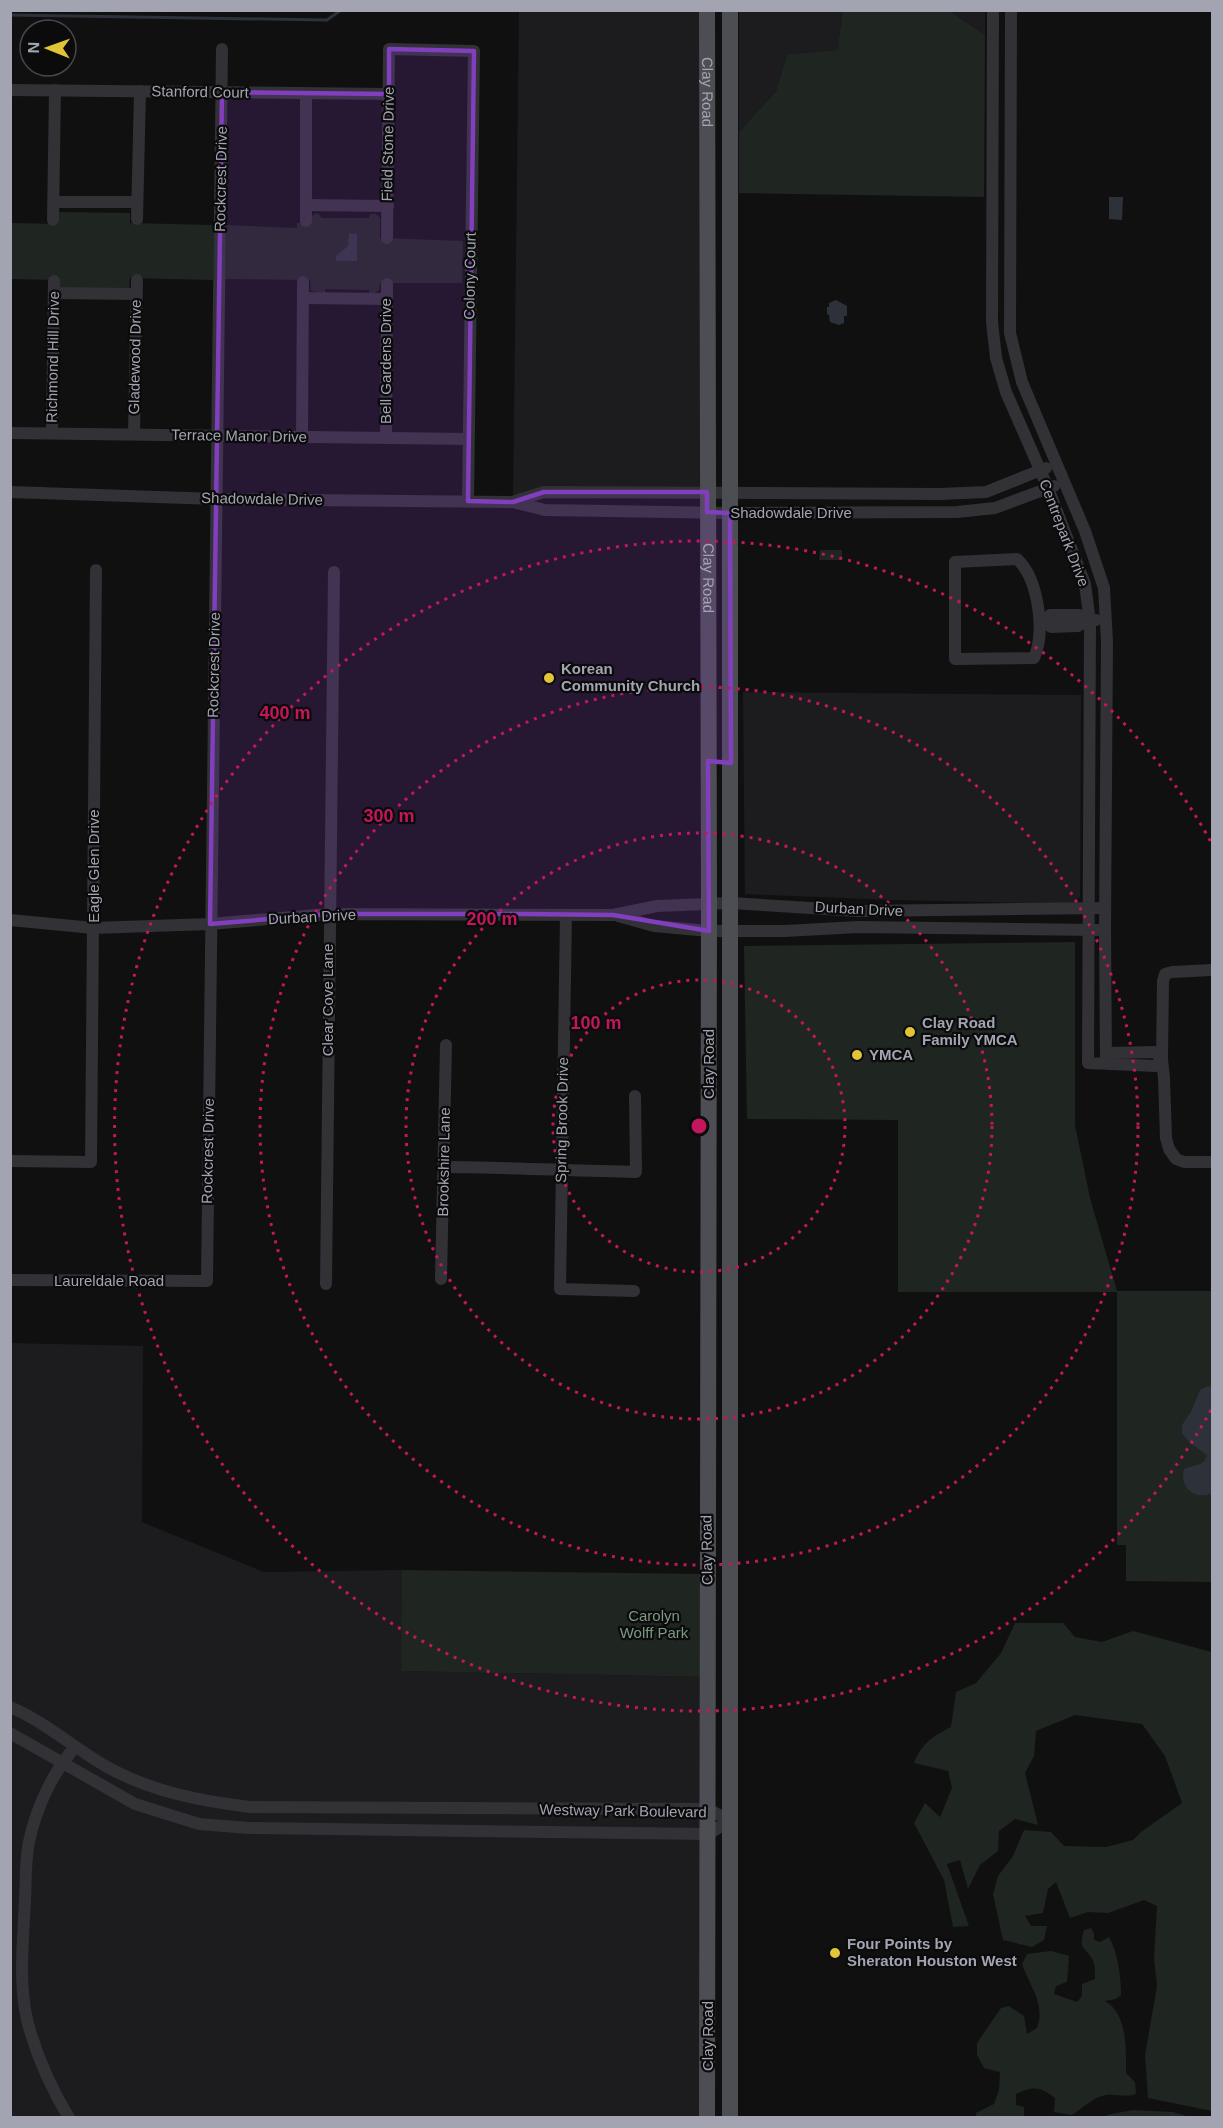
<svg xmlns="http://www.w3.org/2000/svg" width="1223" height="2128" font-family="Helvetica,sans-serif">
<style>
.built{fill:#1c1c1e}
.green{fill:#1f2520}
.water{fill:#2d323a}
.lines{fill:none;stroke-linecap:round;stroke-linejoin:round}
.stream{stroke:#2d323a;stroke-width:3}
.minor{stroke:#313136;stroke-width:12}
.major{stroke:#4d4e54;stroke-width:16}
.marked{fill:#813ebd;fill-opacity:0.2;stroke:#813ebd;stroke-width:4.5;stroke-linejoin:round}
.ring{fill:none;stroke:#c2185b;stroke-width:3;stroke-dasharray:3 6}
.poi-dot{fill:#e1c438;stroke:#0b0b0c;stroke-width:2}
.labels{text-anchor:middle;stroke-width:4.5;stroke-linejoin:round;paint-order:stroke}
.street-label{font-size:15px;fill:#a2a4b1;stroke:#0b0b0c}
.poi-label{font-size:15px;font-weight:bold;fill:#a2a4b1;stroke:#0b0b0c;text-anchor:start}
.park-label{font-size:15px;fill:#7a9a82;stroke:#0b0b0c}
.centre{fill:#c2185b;stroke:#0b0b0c;stroke-width:3}
.ring-label{font-size:18px;text-anchor:middle;font-weight:bold;fill:#c2185b;stroke:#0b0b0c;stroke-width:4.5;stroke-linejoin:round;paint-order:stroke}
</style>
<rect width="100%" height="100%" fill="#101011"/>
<g class="built">
<path d="M519 11H707V492H544L513 502Z"/>
<path d="M739 11H843L837 50 787 54 776 91 739 132Z"/>
<path d="M950 11H985V35Z"/>
<path d="M743 692 1081 695 1080 897 1072 904 894 900 745 894Z"/>
<path d="M11 1343 143 1346 142 1522 264 1572 402 1570V1671L708 1677 707 2117 11 2118Z"/>
</g>
<g class="green">
<path d="M843 11H950L985 35 984 197 739 193V132L776 91 787 54 837 50Z"/>
<path d="M59 212 130 213V223L214 225 213 280 130 278 129 290 58 289 57 280 11 279V223L58 224Z"/>
<path d="M316 213 320 215 321 218H369L370 214H376L380 218V238L463 241 462 283H380L379 290 373 294 369 293V290L325 289V293L311 291 310 280 225 279 226 225 297 228V223H310L311 217Z"/>
<path d="M820 550H842V560H819Z"/>
<path d="M1075 942V1125L1090 1198 1117 1291H1212V1582L1126 1581V1545H1117V1292H898V1120L747 1119 744 946Z"/>
<path d="M402 1570 708 1574V1677L401 1671Z"/>
<path d="M1015 1623H1063L1075 1637 1102 1642 1133 1631 1212 1652V2111L1148 2098 1145 2055 1157 1986 1154 1958 1157 1906 1144 1900 1108 1913 1088 1912 1070 1918 1056 1882 1048 1889 1043 1913 1025 1916 1031 1926H1047L1044 1940 1032 1947 1003 1940 993 1894 998 1876 1013 1856 1024 1830 1051 1832 1064 1846 1106 1847 1133 1840 1141 1832 1182 1803 1165 1756 1142 1724 1075 1715 1036 1731 1034 1756 1025 1773 1038 1825 1015 1819 999 1831 998 1851 980 1865 968 1889 960 1860 947 1864 969 1926 953 1927 944 1880 914 1823 925 1803 940 1817 952 1788 948 1771 914 1763C922 1743 932 1737 951 1727L956 1692 976 1683 1001 1653Z"/>
<path d="M1091 1928 1094 1933V1940L1100 1942 1109 1937C1118 1953 1121 1976 1121 1995L1116 1999 1105 2001C1128 2014 1126 2050 1126 2073L1135 2082 1136 2094C1125 2098 1117 2094 1106 2095 1093 2097 1083 2108 1072 2115L1054 2112 1055 2098C1040 2086 1032 2086 1016 2094V2105L1024 2107V2117H976V2113L994 2104 999 2090 1000 2072 984 2068 977 2055V2043L1001 2008 1009 2006 1024 2016 1027 2034 1037 2028C1046 2004 1029 1985 1022 1964L1027 1954 1051 1951 1069 1956 1067 1982 1056 1986 1054 1994 1077 2002 1082 1996V1984L1095 1979C1095 1974 1095 1967 1094 1963 1088 1946 1077 1953 1084 1930Z"/>
<path d="M1133 2110 1173 2112 1190 2117H1102L1111 2114Z"/>
</g>
<g class="water">
<path d="M1109 197H1123L1122 220 1109 219Z"/>
<path d="M349 234H357V261H336V256L348 246Z"/>
<path d="M836 300 847 306V316H844V323L839 325 830 322 829 315 827 314V307H829V303Z"/>
<path d="M1208 1386 1212 1387V1493C1195 1501 1179 1487 1184 1469 1193 1465 1205 1466 1207 1455L1189 1442 1182 1433V1425L1191 1412 1200 1390Z"/>
</g>
<g class="lines">
<path class="stream" d="M10 15 327 20 341 10"/>
<g class="minor">
<path d="M993 10 992 322 996 358 1006 392 1048 488 1085 584 1090 622 1088 1063 1156 1066 1162 1059"/>
<path d="M1011 10 1010 333 1022 382 1085 531 1104 588 1107 641 1105 929 1106 1063"/>
<path d="M10 90 389 94"/>
<path d="M54 202H137"/>
<path d="M306 205 388 206"/>
<path d="M137 219 140 91"/>
<path d="M53 220 55 90"/>
<path d="M306 221V94"/>
<path d="M387 238 389 49 474 51 468 501"/>
<path d="M54 293 136 294"/>
<path d="M304 298 387 299"/>
<path d="M10 433 468 439"/>
<path d="M52 433 54 281"/>
<path d="M134 434 137 280"/>
<path d="M302 437 303 282"/>
<path d="M386 438 387 284"/>
<path d="M10 492 216 499 513 502 545 510 730 513 957 512 995 508 1054 486"/>
<path d="M515 501 544 492 940 494 986 492 1046 468"/>
<path d="M1017 559C1038 578 1046 632 1034 658L955 659V562Z"/>
<path d="M1041 621H1044L1050 615H1079L1086 621 1096 620"/>
<path d="M1044 621 1051 627 1078 626 1086 621"/>
<path d="M566 915 560 1289 634 1291"/>
<path d="M618 916 654 926 709 931H785L858 927 1097 930"/>
<path d="M10 920 93 928 210 924 329 914 613 915 657 906 731 903 858 911 1105 908"/>
<path d="M1212 970 1172 972 1165 974 1163 981 1162 1059 1164 1078 1166 1138 1169 1149 1176 1159 1184 1162H1212"/>
<path d="M1106 1053 1155 1052 1162 1059"/>
<path d="M10 1161 91 1162 96 570"/>
<path d="M444 1167C508 1167 572 1171 636 1172L635 1096"/>
<path d="M441 1279 446 1045"/>
<path d="M10 1280 207 1281 222 49"/>
<path d="M326 1284 334 572"/>
<path d="M10 1707C46 1722 75 1749 109 1768 153 1792 201 1801 250 1807L708 1809 730 1821"/>
<path d="M10 1733 135 1804 199 1824 249 1828 708 1834 730 1821"/>
<path d="M69 2118C53 2091 40 2064 31 2034 17 1992 23 1945 25 1901 26 1882 25 1861 29 1842 36 1808 52 1774 74 1748"/>
</g>
<g class="major">
<path id="s1" d="M707 10 709 904 707 2118"/>
<path d="M730 2118V10"/>
</g>
</g>
<path class="marked" d="M389 49 474 51 468 501 513 502 544 492H707V512L730 513 731 763 708 761 709 931 613 915 523 914H329L210 924 222 92 389 94Z"/>
<g class="ring">
<circle cx="699" cy="1126" r="146"/>
<circle cx="699" cy="1126" r="293"/>
<circle cx="699" cy="1126" r="439"/>
<path d="M1211 1410A585 585 0 1 1 1211 842"/>
</g>
<g class="poi-dot">
<circle cx="549" cy="678" r="6"/>
<circle cx="910" cy="1032" r="6"/>
<circle cx="857" cy="1055" r="6"/>
<circle cx="835" cy="1953" r="6"/>
</g>
<g class="labels">
<g class="street-label">
<text transform="translate(200 92) rotate(1)" y="5">Stanford Court</text>
<text dy="5" stroke="none"><textPath href="#s1" startOffset="82">Clay Road</textPath></text>
<text transform="translate(388 144) rotate(-89)" y="5">Field Stone Drive</text>
<text transform="translate(221 179) rotate(-89)" y="5">Rockcrest Drive</text>
<text transform="translate(470 276) rotate(-89)" y="5">Colony Court</text>
<text transform="translate(53 357) rotate(-89)" y="5">Richmond Hill Drive</text>
<text transform="translate(135 357) rotate(-89)" y="5">Gladewood Drive</text>
<text transform="translate(386 361) rotate(-90)" y="5">Bell Gardens Drive</text>
<text transform="translate(239 436) rotate(1)" y="5">Terrace Manor Drive</text>
<text transform="translate(262 499) rotate(1)" y="5">Shadowdale Drive</text>
<text x="791" y="518">Shadowdale Drive</text>
<text transform="translate(1064 533) rotate(69)" y="5">Centrepark Drive</text>
<text dy="5" stroke="none"><textPath href="#s1" startOffset="568">Clay Road</textPath></text>
<text transform="translate(214 665) rotate(-89)" y="5">Rockcrest Drive</text>
<text transform="translate(94 866) rotate(-90)" y="5">Eagle Glen Drive</text>
<text transform="translate(859 909) rotate(3)" y="5">Durban Drive</text>
<text transform="translate(312 917) rotate(-3)" y="5">Durban Drive</text>
<text transform="translate(328 1000) rotate(-90)" y="5">Clear Cove Lane</text>
<text transform="translate(709 1064) rotate(-90)" y="5">Clay Road</text>
<text transform="translate(562 1120) rotate(-89)" y="5">Spring Brook Drive</text>
<text transform="translate(208 1151) rotate(-89)" y="5">Rockcrest Drive</text>
<text transform="translate(444 1162) rotate(-89)" y="5">Brookshire Lane</text>
<text x="109" y="1286">Laureldale Road</text>
<text transform="translate(707 1550) rotate(-91)" y="5">Clay Road</text>
<text transform="translate(623 1811) rotate(1)" y="5">Westway Park Boulevard</text>
<text transform="translate(708 2036) rotate(-90)" y="5">Clay Road</text>
</g>
<g class="poi-label">
<text x="561" y="674">Korean<tspan x="561" dy="17">Community Church</tspan></text>
<text x="922" y="1028">Clay Road<tspan x="922" dy="17">Family YMCA</tspan></text>
<text x="869" y="1060">YMCA</text>
<text x="847" y="1949">Four Points by<tspan x="847" dy="17">Sheraton Houston West</tspan></text>
</g>
<g class="park-label">
<text x="654" y="1621">Carolyn<tspan x="654" dy="17">Wolff Park</tspan></text>
</g>
</g>
<circle cx="699" cy="1126" r="9" class="centre"/>
<g class="ring-label">
<text x="285" y="719">400 m</text>
<text x="389" y="822">300 m</text>
<text x="492" y="925">200 m</text>
<text x="596" y="1029">100 m</text>
</g>
<rect width="1223" height="2128" fill="none" stroke="#a2a4b1" stroke-width="24"/>
<g transform="translate(48 48) rotate(271)"><circle r="28" fill="#0b0b0c" stroke="#47484e" stroke-width="1.5"/>
<path d="M0-4.5L10 22L0 15L-10 22Z" fill="#e1c438"/>
<text y="-9" font-size="16" font-weight="bold" text-anchor="middle" fill="#a2a4b1">N</text>
</g>
</svg>
